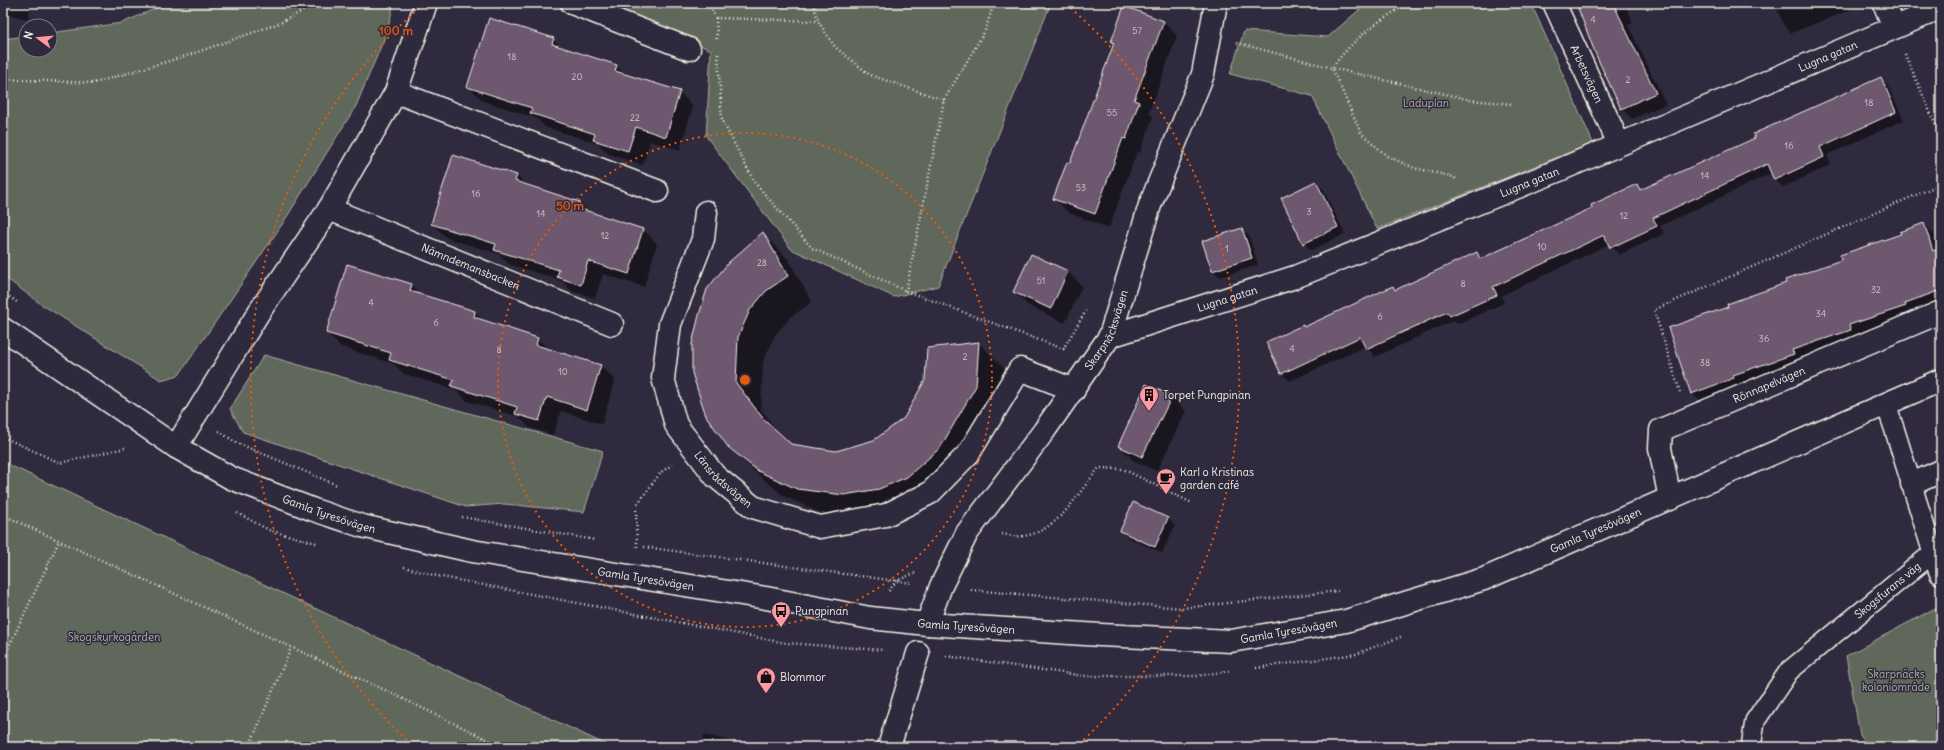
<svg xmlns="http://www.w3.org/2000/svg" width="1944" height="750" font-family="Delius,sans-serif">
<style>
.green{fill:#61685b;stroke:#aaaca2}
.shadow{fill:#0007}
.building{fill:#6e596f;stroke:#f4f1e8}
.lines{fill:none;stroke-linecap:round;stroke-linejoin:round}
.service-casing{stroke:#f4f1e8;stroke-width:22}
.minor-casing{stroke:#f4f1e8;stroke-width:25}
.tertiary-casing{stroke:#f4f1e8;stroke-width:25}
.path{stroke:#f4f1e8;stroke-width:2.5;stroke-dasharray:1 3;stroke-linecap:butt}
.service{stroke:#2f2a3d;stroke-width:19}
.minor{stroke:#2f2a3d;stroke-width:22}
.tertiary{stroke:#2f2a3d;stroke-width:22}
.ring{fill:none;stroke:#e8590c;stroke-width:2;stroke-dasharray:2 4}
.labels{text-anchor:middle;stroke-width:3;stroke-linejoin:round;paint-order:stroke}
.number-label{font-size:9px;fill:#d2cbca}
.street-label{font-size:11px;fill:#f4f1e8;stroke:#2f2a3d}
.park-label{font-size:11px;fill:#b2b3a9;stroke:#2f2a3d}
.poi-label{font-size:11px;fill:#f4f1e8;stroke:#2f2a3d;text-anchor:start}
.centre{fill:#e8590c;stroke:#2f2a3d;stroke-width:2}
.ring-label{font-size:12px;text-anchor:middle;font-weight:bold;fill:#e8590c;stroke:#2f2a3d;stroke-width:3;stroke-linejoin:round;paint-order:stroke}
</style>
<rect width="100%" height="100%" fill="#2f2a3d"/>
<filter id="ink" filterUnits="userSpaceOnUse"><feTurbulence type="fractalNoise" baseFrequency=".025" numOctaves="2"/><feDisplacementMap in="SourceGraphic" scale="8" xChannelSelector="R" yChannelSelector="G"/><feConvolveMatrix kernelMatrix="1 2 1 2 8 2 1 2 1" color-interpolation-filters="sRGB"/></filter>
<g filter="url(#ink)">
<g class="green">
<path d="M168 3H394L387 32 356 106 283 223 179 375 161 380 41 304 3 276V39L26 36V50H50V33L122 23Z"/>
<path d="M605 3H1051L938 286 894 297 791 249 706 136 711 50Z"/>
<path d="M1367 3H1531L1593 143 1377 229 1312 96 1230 74 1244 31 1328 37Z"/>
<path d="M264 355 603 451 584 512 504 504 466 507 243 432 230 409Z"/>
<path d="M3 462 611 747H3Z"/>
<path d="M1941 605V747H1868L1860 735 1846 656Z"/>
</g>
<g class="shadow">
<path d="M3 3H31L28 19 3 13Z"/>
<path d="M1577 3H1625L1633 23 1628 25 1666 104 1632 119 1622 109Z"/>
<path d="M1775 3H1847L1850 10 1791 33 1784 26Z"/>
<path d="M1163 21 1177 36 1149 113 1153 117 1140 153 1137 152 1109 228 1069 213 1055 199 1071 164 1114 44 1112 42Z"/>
<path d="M553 39 563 49 616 66 626 76 679 92 693 106 680 150 650 141 643 165 609 154 599 144 545 127 536 118 483 101 468 86Z"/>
<path d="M1941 57V71L1935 59Z"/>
<path d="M1880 78 1888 86 1904 120 1827 155 1831 165 1783 187 1775 180 1772 173 1660 226 1664 234 1619 255 1609 244 1501 296 1504 303 1458 324 1454 320 1375 357 1366 346 1290 381 1282 374 1304 328 1393 287 1397 291 1477 253 1483 259 1593 208 1637 185 1642 190Z"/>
<path d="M453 156 517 176 527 186 580 202 590 213 643 229 657 244 644 287 603 274 595 298 572 291 562 281 509 264 499 254 447 238 432 224Z"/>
<path d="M1316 182 1323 189 1345 234 1311 250 1304 243Z"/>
<path d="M1924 224 1938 239 1941 247V310L1706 407 1692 393 1730 308Z"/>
<path d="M1241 229 1249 236 1258 265 1220 277 1213 270Z"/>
<path d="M763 234 788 259 812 302 791 317 775 335 763 362 761 409 782 437 790 444 836 452 875 441 904 419 926 380 928 349 979 343 1004 368 1001 412 965 473 933 502 870 520 823 514 784 496 755 472 729 446 707 416Z"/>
<path d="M348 265 412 285 421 295 475 312 485 322 538 339 548 349 601 366 615 380 602 424 561 411 553 435 530 428 519 417 467 401 456 390 404 374 394 364 341 347 327 333Z"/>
<path d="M1067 271 1082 286 1065 323 1029 306 1014 292Z"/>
<path d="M1147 386 1172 397 1186 411 1157 471 1134 461 1119 446Z"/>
<path d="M1168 518 1175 526 1162 553 1129 538 1121 531Z"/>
<path d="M704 735 728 740 735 747H701Z"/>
</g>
<g class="building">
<path d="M1576 3H1613L1656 93 1621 109 1596 55Z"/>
<path d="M1124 6 1164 21 1134 100 1139 102 1126 139 1123 138 1095 214 1053 199 1067 162 1070 163 1114 43 1111 42Z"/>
<path d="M489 18 554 38 552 44 617 65 615 71 680 91 666 137 636 127 628 151 593 140 595 134 530 113 532 108 467 87Z"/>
<path d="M1881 77 1896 112 1820 147 1824 157 1774 180 1767 164 1653 218 1657 226 1610 248 1604 235 1493 287 1497 295 1450 316 1447 312 1366 349 1360 337 1281 374 1266 342 1303 325 1304 327 1393 286 1395 290 1477 252 1480 259 1592 208 1591 205 1637 184 1640 190 1755 138 1753 134Z"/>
<path d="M453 155 517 175 515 181 580 202 578 208 643 229 629 274 588 261 581 285 557 277 559 270 494 250 496 244 431 224Z"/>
<path d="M1316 181 1338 227 1303 244 1281 198Z"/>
<path d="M1924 223 1933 251 1941 248V290L1905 303 1906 306 1849 325 1851 330 1792 350 1794 354 1733 375 1734 378 1691 394 1668 328 1728 307 1727 304 1786 283 1785 280 1841 260 1840 255 1901 234 1900 232Z"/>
<path d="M1242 228 1252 258 1212 271 1202 241Z"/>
<path d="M763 232 788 276 766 291 750 310 738 337 736 383 762 417 791 444 836 451 874 440 904 418 925 380 927 348 979 342 976 386 940 448 907 477 879 489 844 495 797 489 758 471 728 447 706 416 692 373V344L699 315 707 289 729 262Z"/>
<path d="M1031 254 1068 271 1051 309 1013 292Z"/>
<path d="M347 264 412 284 410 291 475 311 474 317 538 338 536 345 601 365 587 410 547 397 539 421 515 414 517 407 451 386 454 380 389 360 391 353 326 333Z"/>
<path d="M1146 384 1172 396 1142 457 1118 446Z"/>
<path d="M1133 502 1168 518 1155 547 1120 531Z"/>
</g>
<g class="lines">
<defs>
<g id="service">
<path id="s1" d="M1751 747 1755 721 1789 671 1933 553 1894 428 1886 405"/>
</g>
<g id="minor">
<path d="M572 3 689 49"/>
<path id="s2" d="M1554 3 1619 144"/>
<path d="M1884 3 1894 27"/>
<path d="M396 92 657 191"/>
<path id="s3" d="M329 209 612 324"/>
<path id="s4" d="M706 212 703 239 670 324 663 378 676 425 715 476 753 507 820 527 886 515 930 493 969 453 1020 369 1074 390"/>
<path id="s5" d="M1110 336 1295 277 1557 171 1941 8"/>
<path d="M176 447 259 312 329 209 396 92 426 3"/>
<path d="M1912 484 1941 471"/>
<path id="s6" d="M1670 499 1660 448 1661 430 1941 312"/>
<path d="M1933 553 1941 573"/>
<path id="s7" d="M927 624 941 586 967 533 1044 431 1110 336 1150 205 1203 74 1216 3"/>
<path d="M889 747 918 653"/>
</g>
<g id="tertiary">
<path id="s8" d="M3 329 176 447 231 478 314 510 362 526 472 551 766 598 870 618 927 624 1100 635 1231 641 1346 621 1484 579 1941 380"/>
</g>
</defs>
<use href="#service" class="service-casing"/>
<use href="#minor" class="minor-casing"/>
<use href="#tertiary" class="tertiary-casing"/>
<g class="path">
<path d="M708 3 716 18 818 21 835 47 870 75 944 100"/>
<path d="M813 3 818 21"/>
<path d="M994 3 985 31 944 100 906 291 1066 350"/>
<path d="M1410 3C1379 19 1352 40 1332 68L1471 100 1512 104"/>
<path d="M716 18 717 41"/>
<path d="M1237 43 1332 68 1361 133 1387 156 1414 168 1454 177 1457 181"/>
<path d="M718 54 722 120 755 183 812 248 906 291"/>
<path d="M1905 54 1941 137"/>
<path d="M3 79 94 83 186 56 280 23 317 3"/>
<path d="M3 292 18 303"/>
<path d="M1063 349 1086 311"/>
<path d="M1680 392 1654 310 1941 184"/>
<path d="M219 431 235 442 337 485"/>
<path d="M3 437 60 463 125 448"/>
<path d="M237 513 269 530 316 543"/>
<path d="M3 515 389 692 503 747"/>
<path d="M462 517 595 540"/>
<path d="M1002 534C1008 535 1017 537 1023 536 1059 532 1078 492 1099 468L1123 469 1192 503"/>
<path d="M637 547 636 506 661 472 672 465"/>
<path d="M644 547 912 583"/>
<path d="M404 567 437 576 786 643 883 650"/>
<path d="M971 590 1182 608 1338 591"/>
<path d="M889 591 896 581 915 573"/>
<path d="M946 656 1084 676H1196L1229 671"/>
<path d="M3 659 59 541"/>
<path d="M1256 668 1356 654 1403 636"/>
<path d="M249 747 291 648"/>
</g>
<use href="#service" class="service"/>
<use href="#minor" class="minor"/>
<use href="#tertiary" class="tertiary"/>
</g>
</g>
<g class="ring">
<circle cx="745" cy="380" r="247"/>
<path d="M411 744A494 494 0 0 1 424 4M1066 4A494 494 0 0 1 1079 744"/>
</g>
<defs>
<symbol id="building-pin" viewBox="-11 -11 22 30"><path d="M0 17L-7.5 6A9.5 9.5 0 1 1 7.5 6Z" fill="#ff9aa2" stroke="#2f2a3d"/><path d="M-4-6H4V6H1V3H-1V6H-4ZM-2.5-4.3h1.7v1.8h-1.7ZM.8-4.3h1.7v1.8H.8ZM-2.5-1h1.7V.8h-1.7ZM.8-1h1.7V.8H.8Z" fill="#111"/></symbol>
<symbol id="cafe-pin" viewBox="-11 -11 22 30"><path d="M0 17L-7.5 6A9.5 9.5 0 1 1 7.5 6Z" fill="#ff9aa2" stroke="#2f2a3d"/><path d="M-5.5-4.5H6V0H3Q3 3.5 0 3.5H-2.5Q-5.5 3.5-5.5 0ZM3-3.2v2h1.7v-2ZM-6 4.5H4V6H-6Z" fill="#111"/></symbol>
<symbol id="bus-pin" viewBox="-11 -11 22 30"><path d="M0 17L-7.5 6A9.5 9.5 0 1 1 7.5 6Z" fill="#ff9aa2" stroke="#2f2a3d"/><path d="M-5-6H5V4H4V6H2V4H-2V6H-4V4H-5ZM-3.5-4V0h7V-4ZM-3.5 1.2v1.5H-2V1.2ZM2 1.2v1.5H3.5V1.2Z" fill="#111"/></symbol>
<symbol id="shop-pin" viewBox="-11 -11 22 30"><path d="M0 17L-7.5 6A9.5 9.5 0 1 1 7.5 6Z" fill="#ff9aa2" stroke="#2f2a3d"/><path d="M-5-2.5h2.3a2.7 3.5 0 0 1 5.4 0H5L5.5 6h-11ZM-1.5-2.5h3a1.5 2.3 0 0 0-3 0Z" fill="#111"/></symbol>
</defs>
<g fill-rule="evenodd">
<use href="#building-pin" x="1138" y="384" width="22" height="30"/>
<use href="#cafe-pin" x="1155" y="467" width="22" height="30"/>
<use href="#bus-pin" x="770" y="600" width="22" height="30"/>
<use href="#shop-pin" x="755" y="666" width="22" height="30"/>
</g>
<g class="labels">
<g class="number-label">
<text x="1593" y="23">4</text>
<text x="1137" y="34">57</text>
<text x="512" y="60">18</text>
<text x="577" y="80">20</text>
<text x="1628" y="83">2</text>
<text x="1869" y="106">18</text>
<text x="1112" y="116">55</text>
<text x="635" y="121">22</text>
<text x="1789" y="149">16</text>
<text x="1705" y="179">14</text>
<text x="1081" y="191">53</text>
<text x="476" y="197">16</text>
<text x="1309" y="215">3</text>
<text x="541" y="217">14</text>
<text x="1624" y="219">12</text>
<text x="605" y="239">12</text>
<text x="1542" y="250">10</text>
<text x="1227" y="252">1</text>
<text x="762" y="266">28</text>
<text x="1041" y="284">51</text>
<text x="1463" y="287">8</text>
<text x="1876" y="293">32</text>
<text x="371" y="306">4</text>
<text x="1821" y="317">34</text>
<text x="1380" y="320">6</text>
<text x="436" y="326">6</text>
<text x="1764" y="342">36</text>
<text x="1292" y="352">4</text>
<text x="499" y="353">8</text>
<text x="965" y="360">2</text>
<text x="1705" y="366">38</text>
<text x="563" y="375">10</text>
</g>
<g class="street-label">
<text dy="4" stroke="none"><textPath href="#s5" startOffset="771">Lugna gatan</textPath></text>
<text dy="4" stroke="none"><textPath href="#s2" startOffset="78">Arbetsvägen</textPath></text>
<text dy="4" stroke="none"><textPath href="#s5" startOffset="447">Lugna gatan</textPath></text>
<text dy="4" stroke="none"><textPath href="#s3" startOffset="153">Nämndemansbacken</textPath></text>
<text dy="4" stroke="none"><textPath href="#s5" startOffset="123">Lugna gatan</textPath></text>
<text dy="4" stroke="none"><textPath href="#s7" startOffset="347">Skarpnäcksvägen</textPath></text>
<text dy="4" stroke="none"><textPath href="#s6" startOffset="187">Rönnapelvägen</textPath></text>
<text dy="4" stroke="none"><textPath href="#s4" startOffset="294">Länsrådsvägen</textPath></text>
<text dy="4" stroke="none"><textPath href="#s8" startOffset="377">Gamla Tyresövägen</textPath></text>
<text dy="4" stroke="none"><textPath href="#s8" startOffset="1673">Gamla Tyresövägen</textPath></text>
<text dy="4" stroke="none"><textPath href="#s8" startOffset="701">Gamla Tyresövägen</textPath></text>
<text dy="4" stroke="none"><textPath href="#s1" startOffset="214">Skogsfurans väg</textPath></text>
<text dy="4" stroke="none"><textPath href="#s8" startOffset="1025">Gamla Tyresövägen</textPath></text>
<text dy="4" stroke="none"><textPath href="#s8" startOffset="1349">Gamla Tyresövägen</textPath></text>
</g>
<g class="park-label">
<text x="1426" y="107">Laduplan</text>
<text x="114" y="641">Skogskyrkogården</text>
<text x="1896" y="678">Skarpnäcks<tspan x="1896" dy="13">koloniområde</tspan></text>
</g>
<g class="poi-label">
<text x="1163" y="399">Torpet Pungpinan</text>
<text x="1180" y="476">Karl o Kristinas<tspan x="1180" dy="13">garden café</tspan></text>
<text x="795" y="615">Pungpinan</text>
<text x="780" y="681">Blommor</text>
</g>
</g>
<circle cx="745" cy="380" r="6" class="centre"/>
<g class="ring-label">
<text x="396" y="35">100 m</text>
<text x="570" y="210">50 m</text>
</g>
<rect width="1944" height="750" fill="none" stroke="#2f2a3d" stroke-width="16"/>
<rect x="8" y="8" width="1928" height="734" fill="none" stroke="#f4f1e8" stroke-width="1.5" filter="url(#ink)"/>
<g transform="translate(38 38) rotate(286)"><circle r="19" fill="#2f2a3d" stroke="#7e7a81"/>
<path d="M0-3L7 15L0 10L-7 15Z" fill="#ff9aa2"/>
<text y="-6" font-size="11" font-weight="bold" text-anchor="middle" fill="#f4f1e8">N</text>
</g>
</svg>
